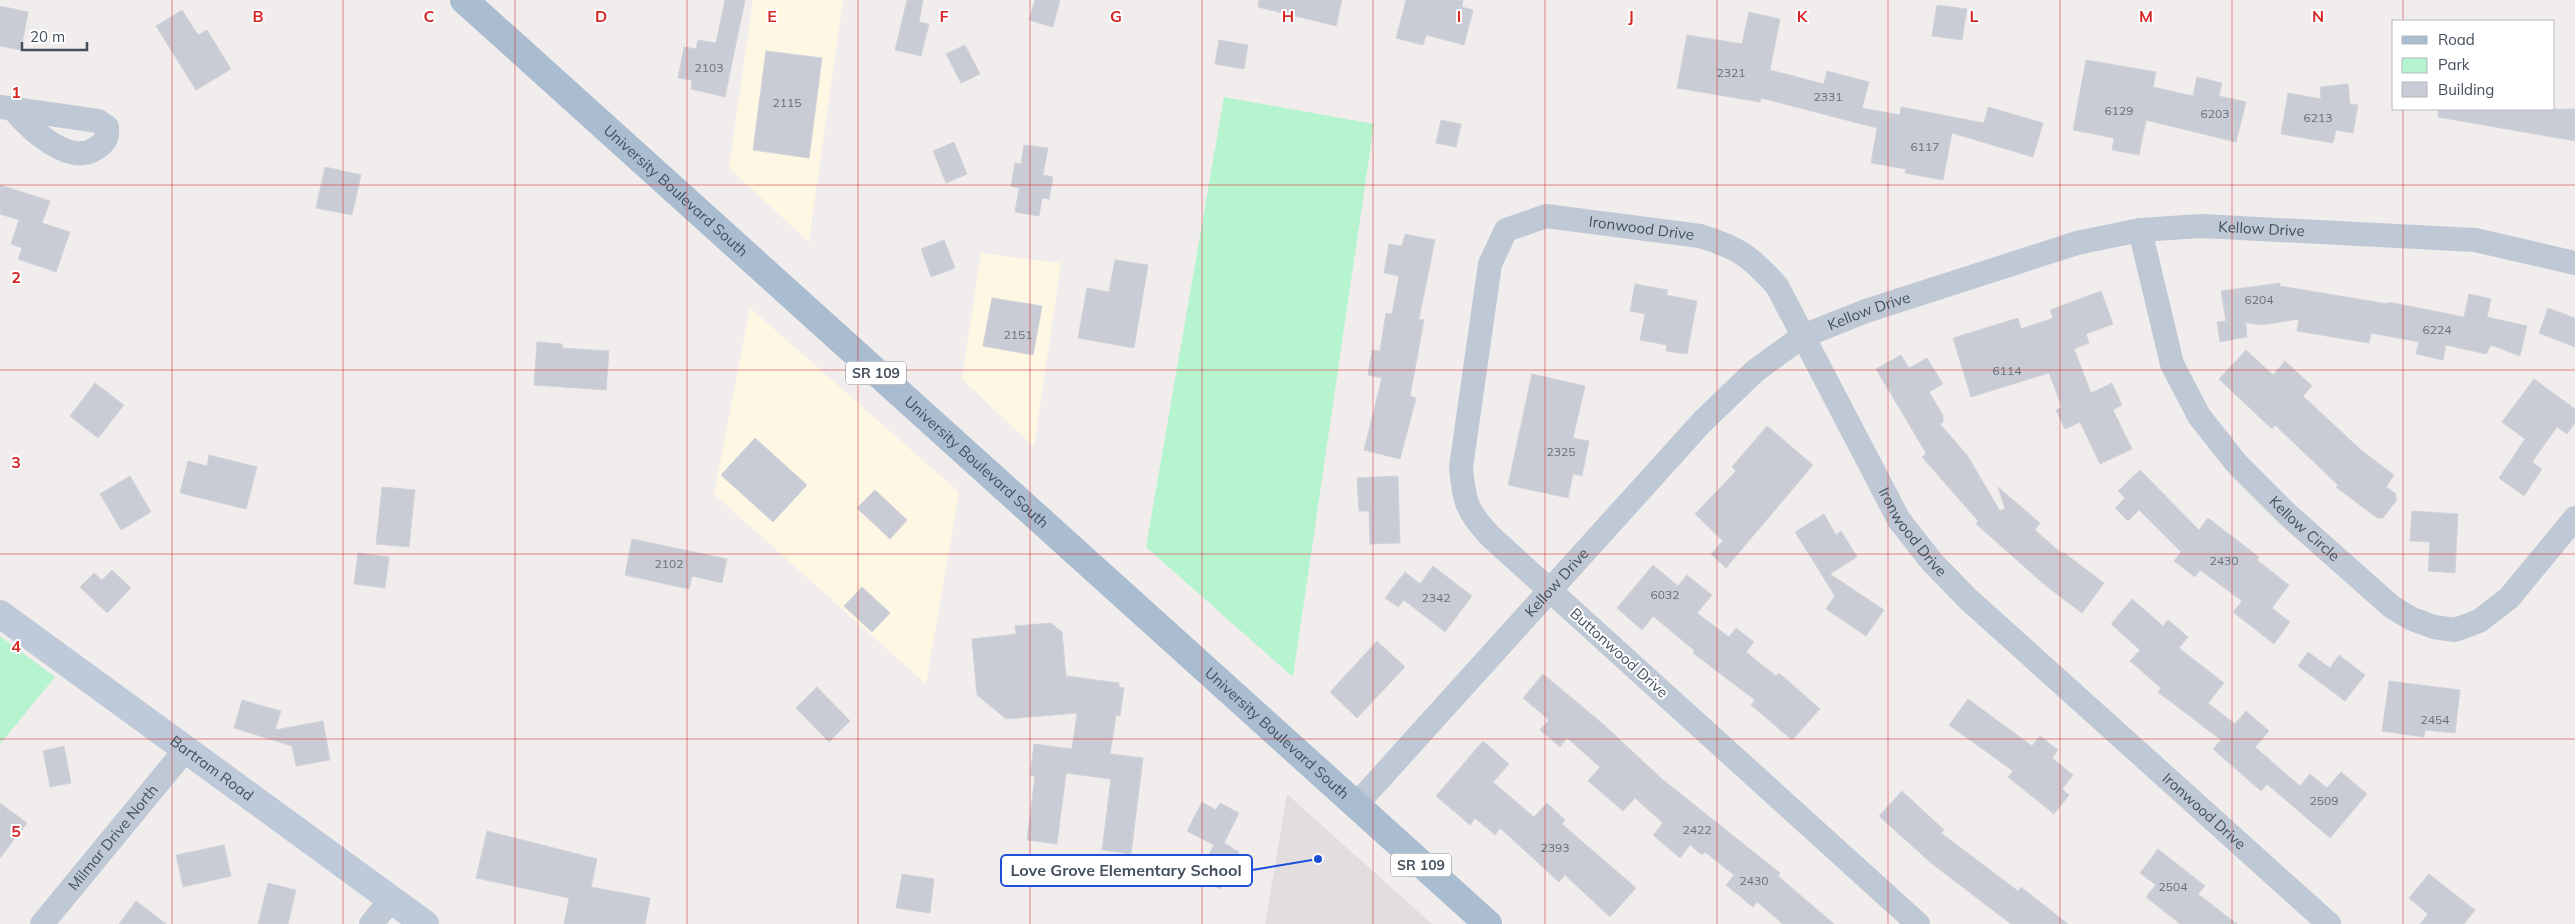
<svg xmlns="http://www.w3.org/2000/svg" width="2575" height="924" font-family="Mulish,sans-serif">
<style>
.commercial{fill:#fef7e4}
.education{fill:#e2dedf}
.green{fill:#b6f4d0}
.building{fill:#c9ccd4;stroke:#d1d3da}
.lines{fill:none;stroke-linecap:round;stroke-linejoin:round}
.street{stroke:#bfc9d5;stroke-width:24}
.secondary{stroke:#becad9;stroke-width:28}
.primary{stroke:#aabcd0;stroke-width:28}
.grid{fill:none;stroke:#d62828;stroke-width:1;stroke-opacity:0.55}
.labels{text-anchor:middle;stroke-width:4;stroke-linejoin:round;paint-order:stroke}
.number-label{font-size:12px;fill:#656f7b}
.shield{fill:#fff;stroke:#7c848e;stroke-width:1}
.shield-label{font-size:14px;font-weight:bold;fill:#44505d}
.street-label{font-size:15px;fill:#44505d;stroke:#fff}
.grid-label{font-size:16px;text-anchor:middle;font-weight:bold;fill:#d62828;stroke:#fff;stroke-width:4;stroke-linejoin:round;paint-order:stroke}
.leader{fill:none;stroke:#1d4ed8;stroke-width:2}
.callout-dot{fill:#1d4ed8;stroke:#fff;stroke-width:2}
.callout{fill:#fff;stroke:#1d4ed8;stroke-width:2}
.callout-label{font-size:16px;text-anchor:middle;font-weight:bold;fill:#44505d}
</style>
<rect width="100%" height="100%" fill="#f1eded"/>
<g class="commercial">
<path d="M753 0H843L809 242 729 168Z"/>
<path d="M981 253 1061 263 1034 447 962 379Z"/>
<path d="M750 308 959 492 926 684 714 494Z"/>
</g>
<path class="education" d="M1287 794 1432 924H1265Z"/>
<g class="green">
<path d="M1224 97 1374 124 1293 677 1146 547Z"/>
<path d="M0 636 55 677 0 744Z"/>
</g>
<g class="building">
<path d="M725 0H745L725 97 691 89 692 80 678 78 684 47 696 49 698 40 716 43Z"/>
<path d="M907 0H923L919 22 929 24 921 56 895 50Z"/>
<path d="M1035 0H1060L1053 27 1029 20Z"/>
<path d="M1259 0H1342L1336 26 1258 7Z"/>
<path d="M1406 0H1463L1462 7 1473 10 1464 45 1426 35 1423 45 1396 38Z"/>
<path d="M1937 5 1967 9 1962 40 1932 36Z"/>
<path d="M0 6 28 12 21 50 0 46Z"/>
<path d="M182 10 198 35 207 30 231 69 196 90 156 26Z"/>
<path d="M1749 12 1780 19 1770 70 1824 84 1827 71 1869 82 1862 108 1900 115 1901 107 1984 123 1988 107 2043 123 2033 157 1952 133 1943 180 1905 173 1906 169 1871 163 1877 128 1761 98 1760 102 1677 88 1687 35 1742 44Z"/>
<path d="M1219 40 1248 45 1244 69 1215 64Z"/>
<path d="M965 45 980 74 961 83 946 54Z"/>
<path d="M766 51 822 58 809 158 753 150Z"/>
<path d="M2086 60 2156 72 2153 87 2193 96 2197 77 2222 83 2219 96 2246 102 2236 142 2146 120 2139 155 2112 150 2114 138 2073 130Z"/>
<path d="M2348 84 2350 104 2358 105 2353 133 2336 130 2333 143 2281 134 2288 93 2321 99 2320 87Z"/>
<path d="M2438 109H2575V141L2438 117Z"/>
<path d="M1441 120 1461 124 1456 147 1436 143Z"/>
<path d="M954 142 967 174 946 183 933 151Z"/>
<path d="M1024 145 1048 148 1043 175 1053 177 1049 199 1042 198 1039 216 1015 212 1019 188 1011 186 1015 163 1021 164Z"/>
<path d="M325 167 361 175 352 215 316 208Z"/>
<path d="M0 185 50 201 42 223 70 232 56 272 18 259 22 248 11 244 19 220 0 214Z"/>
<path d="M1405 234 1435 240 1419 319 1424 320 1410 396 1416 398 1400 459 1364 450 1382 378 1368 375 1372 350 1380 351 1386 313 1392 314 1399 276 1384 273 1389 244 1402 246Z"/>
<path d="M944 240 955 268 931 277 921 249Z"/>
<path d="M1115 260 1148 265 1134 348 1078 338 1087 288 1109 292Z"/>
<path d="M2280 283V286L2388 304V302L2464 317 2469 294 2491 299 2487 317 2527 326 2520 356 2491 345 2486 354 2446 345 2443 360 2416 354 2419 342 2371 333 2369 343 2297 331 2299 319 2261 325 2243 322 2246 324 2247 337 2220 342 2217 322 2226 321 2221 291Z"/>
<path d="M1635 284 1668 290 1666 295 1697 301 1687 354 1666 351 1667 345 1640 340 1645 314 1630 311Z"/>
<path d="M2101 291 2113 324 2086 334 2089 343 2074 349 2091 393 2112 383 2122 405 2113 410 2132 449 2100 464 2080 422 2065 429 2056 410 2062 407 2049 373 1971 397 1953 338 2018 318 2021 329 2053 318 2050 310Z"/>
<path d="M992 298 1042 306 1033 355 983 346Z"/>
<path d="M2548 308 2575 318V347L2539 333Z"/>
<path d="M537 342 562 344V348L609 351 606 390 534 385Z"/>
<path d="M2246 350 2273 375 2285 361 2312 386 2303 396 2361 450 2394 475 2386 487 2396 494V501L2383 518H2377L2336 487 2338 485 2275 425 2272 429 2219 379Z"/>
<path d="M1901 355 1909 368 1927 358 1943 384 1929 392 1943 415V422L1940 424 1967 455 2000 511 2005 509 1998 487 2040 523 2035 530 2062 554 2063 552 2104 583 2082 613 2045 585 1976 524 1978 521 1922 457 1926 453 1876 369Z"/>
<path d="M1532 374 1585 386 1573 438 1589 441 1582 476 1573 474 1568 498 1508 485Z"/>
<path d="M2534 379 2575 409V423L2567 434 2557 427 2532 462 2542 469 2524 496 2499 478 2525 439 2502 422Z"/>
<path d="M95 383 124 405 98 438 70 416Z"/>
<path d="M1767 426 1813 465 1726 568 1711 554 1723 541 1695 514 1736 471 1732 467Z"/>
<path d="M755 438 807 485 773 522 721 475Z"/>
<path d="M209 455 257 467 246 509 180 493 188 461 207 466Z"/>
<path d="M2140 470 2199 530 2208 518 2259 557 2257 560 2289 585 2272 608 2290 622 2274 644 2233 612 2242 601 2200 570 2195 577 2174 561 2181 552 2139 510 2128 521 2115 508 2125 498 2118 491Z"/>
<path d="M130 476 151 512 121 530 100 494Z"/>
<path d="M1398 476 1400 543 1370 544 1369 511H1359L1357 478Z"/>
<path d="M382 487 415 490 409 547 376 544Z"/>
<path d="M875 490 907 520 890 539 857 508Z"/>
<path d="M2412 511 2458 514 2455 573 2428 571 2430 542 2410 541Z"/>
<path d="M1824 514 1836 535 1841 531 1857 557 1830 574 1884 610 1866 636 1826 609 1835 596 1795 532Z"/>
<path d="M632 539 727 559 722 583 692 576 689 589 625 575Z"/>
<path d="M358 553 389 557 385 588 354 584Z"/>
<path d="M1653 565 1678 586 1687 575 1712 595 1697 613 1729 637 1736 628 1754 642 1746 652 1776 676 1779 673 1820 709 1792 740 1751 705 1755 700 1693 653 1695 651 1653 616 1642 630 1617 608Z"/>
<path d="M1433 566 1472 596 1445 632 1404 600 1398 607 1385 598 1405 572 1420 584Z"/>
<path d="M112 570 131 588 107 613 80 587 94 573 102 580Z"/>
<path d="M862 587 890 613 872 632 844 606Z"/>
<path d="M2132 599 2163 626 2168 620 2188 637 2179 648 2224 683 2208 703 2235 724 2246 711 2269 731 2255 747 2300 786 2310 774 2327 788 2341 772 2367 794 2330 838 2267 784 2261 791 2213 749 2221 740 2158 692 2161 688 2130 661 2140 650 2111 624Z"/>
<path d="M1051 623 1062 632 1066 676 1119 683V687L1124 688 1120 716 1116 715 1110 754 1143 758 1131 854 1102 850 1111 779 1066 773 1057 844 1027 840 1035 776 1030 775 1034 744 1072 749 1077 713 1006 719 977 695 972 639 1016 634 1015 626Z"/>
<path d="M1377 641 1405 667 1357 718 1330 692Z"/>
<path d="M2308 652 2330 668 2339 655 2365 675 2345 701 2298 666Z"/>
<path d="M1543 674 1603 724 1662 779 1780 873 1778 876 1834 924H1783L1757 902 1753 907 1726 885 1734 875 1705 852 1702 855 1690 845 1680 858 1653 835 1663 823 1635 798 1623 811 1588 781 1600 767 1567 738 1560 747 1540 730 1549 720 1523 698Z"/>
<path d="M2389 681 2460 690 2455 733 2425 730 2424 737 2382 731Z"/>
<path d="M817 687 850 721 829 742 796 708Z"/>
<path d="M1968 699 2032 746 2040 736 2058 750 2052 758 2073 775 2062 789 2069 795 2054 814 2008 777 2013 771 1949 725Z"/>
<path d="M242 700 281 711 275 730 323 721 330 760 296 766 292 746 234 728Z"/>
<path d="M1483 741 1509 764 1493 782 1534 817 1547 803 1565 820 1562 824 1636 888 1610 917 1565 875 1559 882 1500 828 1495 835 1475 818 1470 825 1436 796Z"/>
<path d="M64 746 71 783 50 787 43 751Z"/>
<path d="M1902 791 1944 830 1941 833 2018 891 2021 887 2068 924H2011L1931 863 1879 816Z"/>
<path d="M1202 802 1216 810 1220 803 1239 813 1224 843 1239 852 1220 889 1197 877 1214 845 1187 831Z"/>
<path d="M0 803 27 823 0 858Z"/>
<path d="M487 831 597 859 591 887 650 898 645 924H564L569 898 476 878Z"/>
<path d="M224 845 231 876 183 887 176 855Z"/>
<path d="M2158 849 2205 886 2198 894 2237 924H2180L2146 897 2156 885 2140 873Z"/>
<path d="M902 874 934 879 930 913 896 908Z"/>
<path d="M2429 874 2475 910 2464 924H2420L2428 914 2409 898Z"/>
<path d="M268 883 296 890 288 924H258Z"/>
<path d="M136 901 166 924H119Z"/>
</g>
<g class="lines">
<g class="street">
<path d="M0 107 98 121 107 127C108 138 105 143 95 149 68 166 29 128 13 109"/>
<path id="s1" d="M2140 230 2172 364 2199 416 2237 464 2287 514 2392 607 2412 619 2434 627 2455 630 2479 621 2509 598 2575 518"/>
<path id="s2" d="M1355 806 1702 422 1755 371 1803 336 1866 311 2077 243 2140 230 2201 226 2475 240 2575 263"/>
<path id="s3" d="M42 924 186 749"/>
<path d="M371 924 391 900"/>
<path id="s4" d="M1918 924 1490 536C1466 510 1464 501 1461 467L1490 264 1506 230 1546 216 1700 236C1739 248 1750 256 1777 286L1899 520 1932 562 1968 599 2329 924"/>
</g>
<path class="secondary" id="s5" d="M0 614 425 924"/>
<path class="primary" id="s6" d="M464 0 1488 924"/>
</g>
<path class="grid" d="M172 0V924M343 0V924M515 0V924M687 0V924M858 0V924M1030 0V924M1202 0V924M1373 0V924M1545 0V924M1717 0V924M1888 0V924M2060 0V924M2232 0V924M2403 0V21M2403 109V924M0 185H2575M0 370H2575M0 554H2575M0 739H2575"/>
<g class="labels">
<g class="number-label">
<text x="709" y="72">2103</text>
<text x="1731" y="77">2321</text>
<text x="1828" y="101">2331</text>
<text x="787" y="107">2115</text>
<text x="2119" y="115">6129</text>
<text x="2215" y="118">6203</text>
<text x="2318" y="122">6213</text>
<text x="1925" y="151">6117</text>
<text x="2259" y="304">6204</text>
<text x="2437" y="334">6224</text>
<text x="1018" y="339">2151</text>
<text x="2007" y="375">6114</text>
<text x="1561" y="456">2325</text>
<text x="2224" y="565">2430</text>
<text x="669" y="568">2102</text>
<text x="1665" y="599">6032</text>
<text x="1436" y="602">2342</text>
<text x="2435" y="724">2454</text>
<text x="2324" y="805">2509</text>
<text x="1697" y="834">2422</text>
<text x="1555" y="852">2393</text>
<text x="1754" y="885">2430</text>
<text x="2173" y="891">2504</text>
</g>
<g class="shield">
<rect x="846" y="361.5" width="60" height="23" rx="4"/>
<rect x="1391" y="853.5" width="60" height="23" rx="4"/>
</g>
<g class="shield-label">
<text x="876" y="378">SR 109</text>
<text x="1421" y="870">SR 109</text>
</g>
<g class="street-label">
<text dy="5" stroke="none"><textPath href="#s6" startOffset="285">University Boulevard South</textPath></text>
<text dy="5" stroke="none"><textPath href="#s4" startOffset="1036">Ironwood Drive</textPath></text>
<text dy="5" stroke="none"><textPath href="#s2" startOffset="1126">Kellow Drive</textPath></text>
<text dy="5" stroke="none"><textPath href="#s2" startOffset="721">Kellow Drive</textPath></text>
<text dy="5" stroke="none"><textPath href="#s6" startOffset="690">University Boulevard South</textPath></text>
<text dy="5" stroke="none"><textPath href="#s1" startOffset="351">Kellow Circle</textPath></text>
<text dy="5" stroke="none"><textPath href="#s4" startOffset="1470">Ironwood Drive</textPath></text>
<text dy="5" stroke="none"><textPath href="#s2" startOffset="301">Kellow Drive</textPath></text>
<text transform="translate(1619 653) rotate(42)" y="5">Buttonwood Drive</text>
<text dy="5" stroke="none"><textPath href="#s6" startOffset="1095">University Boulevard South</textPath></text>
<text dy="5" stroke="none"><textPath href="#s5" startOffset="262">Bartram Road</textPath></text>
<text dy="5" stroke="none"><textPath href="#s4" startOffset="1875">Ironwood Drive</textPath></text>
<text dy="5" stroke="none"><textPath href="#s3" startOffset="112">Milmar Drive North</textPath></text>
</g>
</g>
<g class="grid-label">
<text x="258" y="22">B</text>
<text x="429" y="22">C</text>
<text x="601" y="22">D</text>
<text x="772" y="22">E</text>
<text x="944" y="22">F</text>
<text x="1116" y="22">G</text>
<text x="1288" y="22">H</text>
<text x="1459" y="22">I</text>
<text x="1631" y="22">J</text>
<text x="1802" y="22">K</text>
<text x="1974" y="22">L</text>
<text x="2146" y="22">M</text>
<text x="2318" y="22">N</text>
<text x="16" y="98">1</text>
<text x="16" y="283">2</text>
<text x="16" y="468">3</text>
<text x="16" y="652">4</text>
<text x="16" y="837">5</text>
</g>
<path class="leader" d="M1318 859L1252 870"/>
<circle class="callout-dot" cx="1318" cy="859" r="5"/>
<rect class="callout" x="1001" y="855" width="251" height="31" rx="5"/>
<g class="callout-label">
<text x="1126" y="876">Love Grove Elementary School</text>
</g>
<rect x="2392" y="20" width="162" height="90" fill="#ffffff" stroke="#b4b9be"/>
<rect x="2402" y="36" width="25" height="8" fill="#aabcd0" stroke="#b4b9be"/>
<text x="2438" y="45" font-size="15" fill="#44505d">Road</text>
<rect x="2402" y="58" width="25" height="15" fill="#b6f4d0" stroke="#b4b9be"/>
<text x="2438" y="70" font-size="15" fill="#44505d">Park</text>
<rect x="2402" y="82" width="25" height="15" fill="#c9ccd4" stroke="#b4b9be"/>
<text x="2438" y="95" font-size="15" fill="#44505d">Building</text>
<path d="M22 42v8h65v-8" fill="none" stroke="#44505d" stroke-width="2.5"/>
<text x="30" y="42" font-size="15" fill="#44505d" stroke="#ffffff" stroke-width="4" paint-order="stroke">20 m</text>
</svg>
